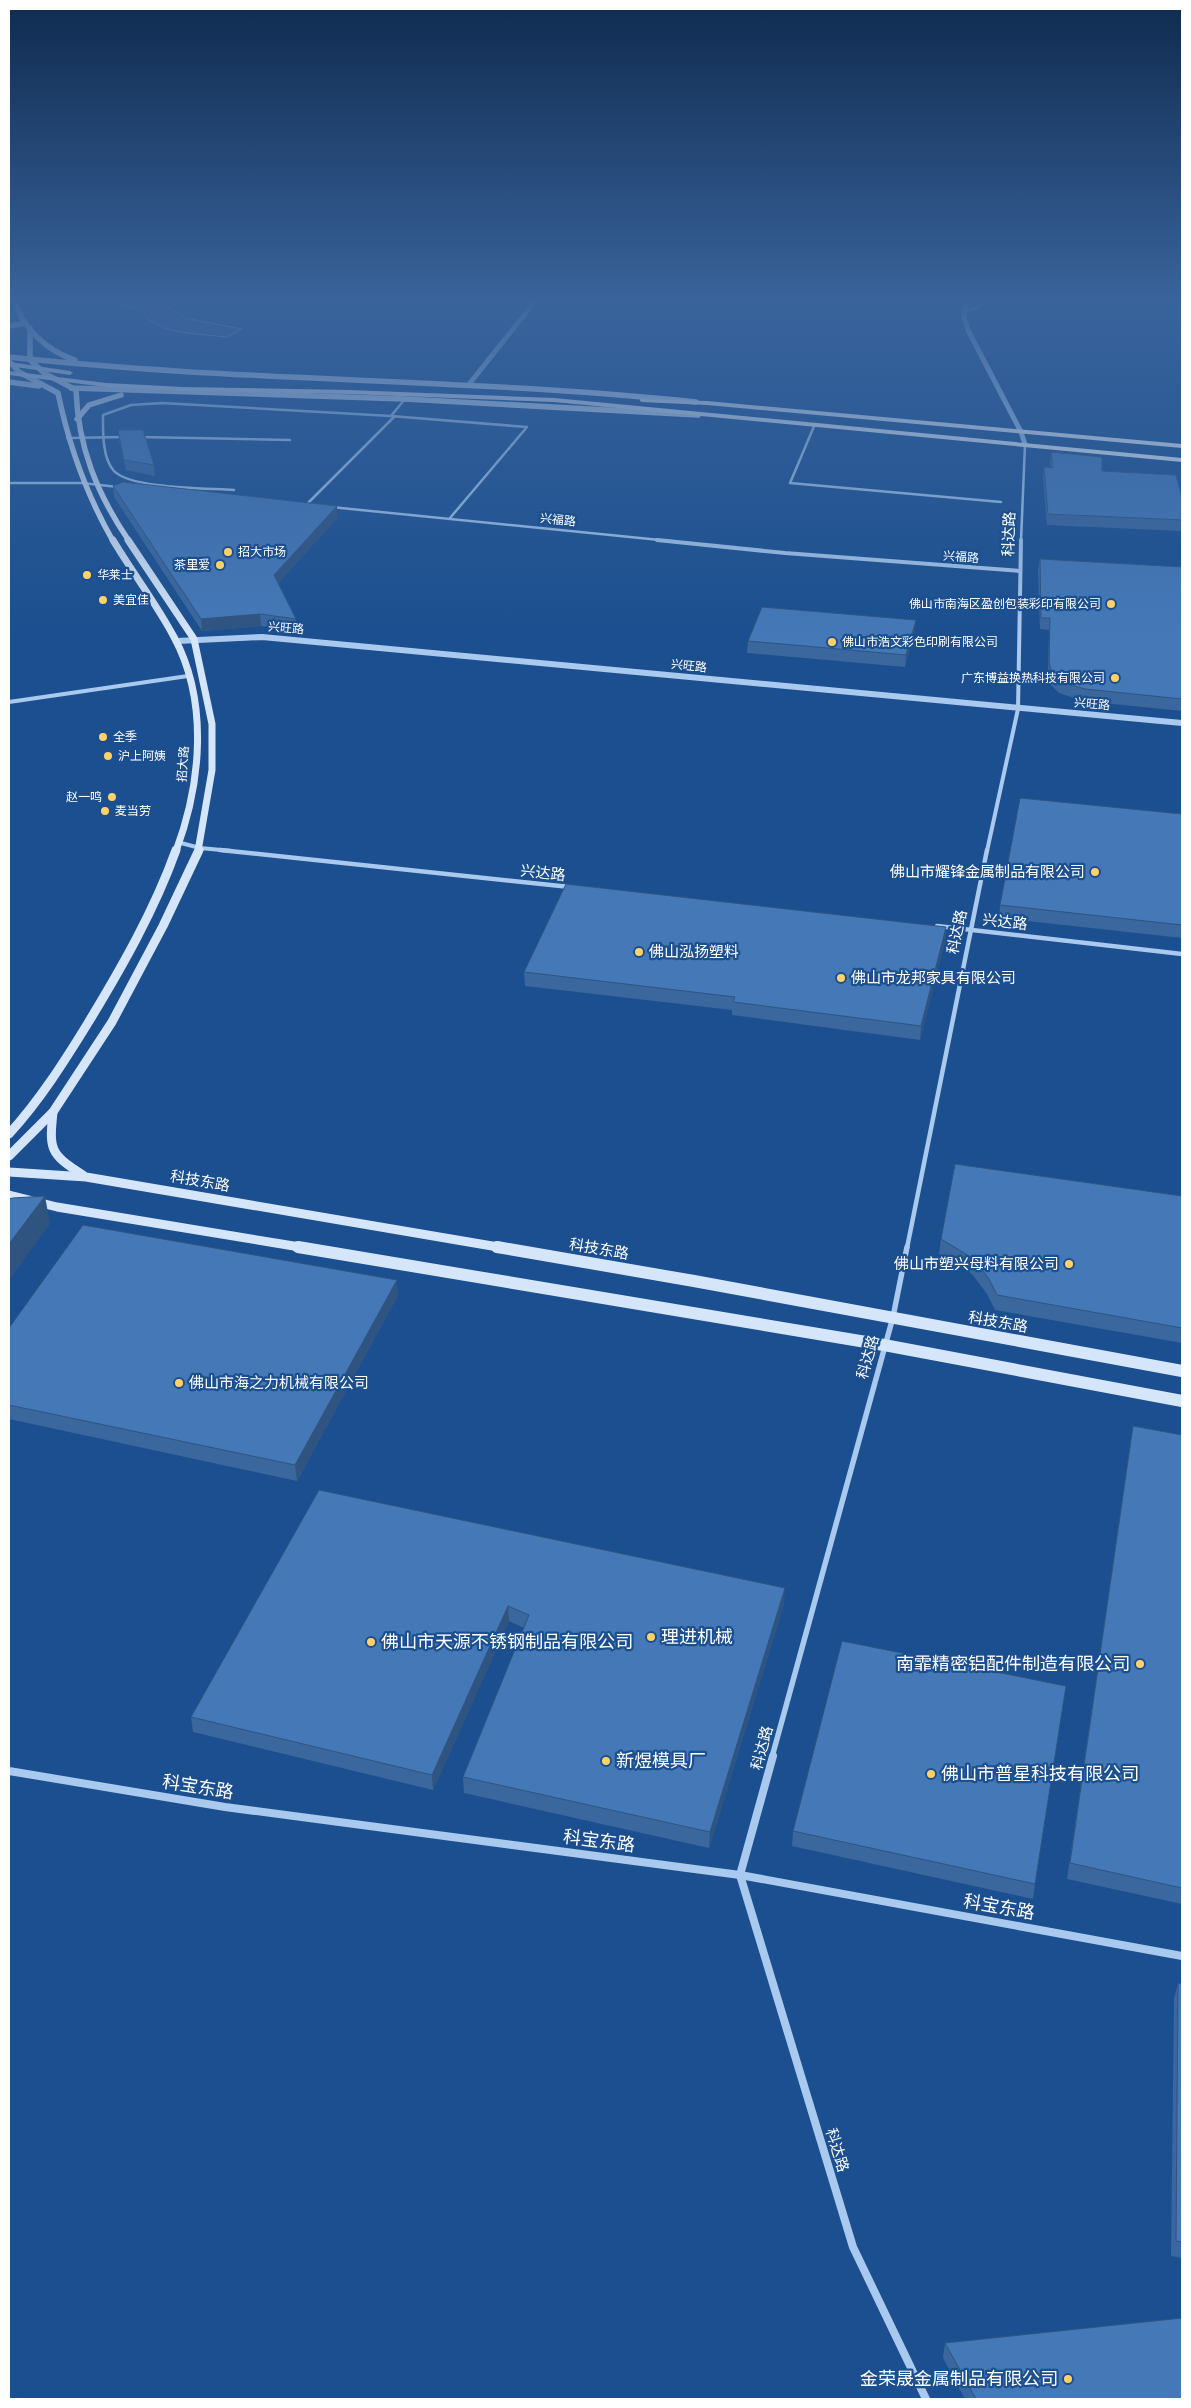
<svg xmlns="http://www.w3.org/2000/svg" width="1191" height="2408" font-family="'IBM Plex Sans','Noto Sans SC',sans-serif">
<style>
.water{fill:#3c6290;stroke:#9cc4f0}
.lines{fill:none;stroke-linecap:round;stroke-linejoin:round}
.minor-far4{stroke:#a9c9ee;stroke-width:2.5}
.minor-far3{stroke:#a9c9ee;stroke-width:4}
.minor-far2{stroke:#a9c9ee;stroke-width:4.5}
.minor-far1{stroke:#a9c9ee;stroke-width:5.5}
.minor{stroke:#a9c9ee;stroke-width:8}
.tertiary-far1{stroke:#a9c9ee;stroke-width:5}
.tertiary{stroke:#a9c9ee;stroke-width:6}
.secondary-far3{stroke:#d6e6fa;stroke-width:5.5}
.secondary-far2{stroke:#d6e6fa;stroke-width:7}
.secondary-far1{stroke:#d6e6fa;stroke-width:9}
.secondary{stroke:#d6e6fa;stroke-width:12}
.primary{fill:#f0f6ff;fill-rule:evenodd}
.wall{fill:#3a679d}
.shaded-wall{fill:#305480}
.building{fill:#4478b7;stroke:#305480}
.poi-dot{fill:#ffd166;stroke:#1b4f8f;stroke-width:2}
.labels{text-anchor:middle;stroke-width:4.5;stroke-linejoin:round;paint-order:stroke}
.far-street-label{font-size:12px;fill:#fff;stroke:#1b4f8f}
.far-poi-label{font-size:12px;fill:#fff;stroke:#1b4f8f;text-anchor:start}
.street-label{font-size:15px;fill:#fff;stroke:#1b4f8f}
.poi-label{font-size:15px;fill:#fff;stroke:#1b4f8f;text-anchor:start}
.near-poi-label{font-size:18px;fill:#fff;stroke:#1b4f8f;text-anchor:start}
.near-street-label{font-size:18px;fill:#fff;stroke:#1b4f8f}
</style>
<rect width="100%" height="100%" fill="#1b4f8f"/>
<path class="water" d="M107 299H146L168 306 185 318 242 329 227 337 186 333 166 329 149 320 142 311Z"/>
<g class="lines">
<g class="minor-far4">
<path d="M52 299H55"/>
<path d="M1050 299H1072"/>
<path d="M965 311 976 308 987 299"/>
<path d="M405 399 391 416 527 427 450 518"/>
<path d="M815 424 790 483 1001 502"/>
<path d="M140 437 290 440"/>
<path d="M67 438 124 437"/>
<path d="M9 483H82L118 487"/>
<path d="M234 490C208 488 131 489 114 471 102 458 103 431 103 415L131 405 162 403 391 416"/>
<path d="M307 504 395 416"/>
<path d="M331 507 670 541"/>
<path d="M1021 541 1025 444"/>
</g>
<g class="minor-far3">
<path d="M657 540 785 553 1020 571"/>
<path d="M9 702 188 676"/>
<path d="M181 843 200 848 232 851"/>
<path d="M987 851 1018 709 1021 540"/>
</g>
<g class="minor-far2">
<path d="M220 850 570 887"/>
<path d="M937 926 1182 954"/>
<path d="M907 1248 987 850"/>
</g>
<path class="minor-far1" d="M772 1757 893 1317 907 1247"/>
<g class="minor">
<path d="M773 1756 740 1875 853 2247 926 2399"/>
<path d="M9 1771 225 1807 740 1875 1182 1956"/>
</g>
<g class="tertiary-far1">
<path d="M967 299 964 318 968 330 1021 432 1025 444"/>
<path d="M470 383 537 299"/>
</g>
<path class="tertiary" d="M177 641 262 637 1182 723"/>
<g class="secondary-far3">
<path d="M14 299C22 328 47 351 75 360"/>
<path d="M9 326 26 323"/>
<path d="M30 328V360L44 373 76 390C78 447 97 494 129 541"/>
<path d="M9 357C237 382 467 378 696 402"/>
<path d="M9 361 19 372 58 393C69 446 86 494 113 541"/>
<path d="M9 382 39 386"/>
<path d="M71 388 405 399 698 415"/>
<path d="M77 419 89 405 121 395"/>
</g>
<g class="secondary-far2">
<path d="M113 540C132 572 156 603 174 637 209 702 201 784 176 851"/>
<path d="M128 540 194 639 212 724V770L198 851"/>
</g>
<g class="secondary-far1">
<path d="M53 1112C49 1150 50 1154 83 1175"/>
<path d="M9 1134C40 1100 64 1062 88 1023 122 967 154 911 176 850"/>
<path d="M9 1156 53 1112 112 1022 163 926 199 850"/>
<path d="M9 1172 86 1177 504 1248"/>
<path d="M9 1195 57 1207 306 1248"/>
</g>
<g class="secondary">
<path d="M298 1247 884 1345 1182 1401"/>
<path d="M497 1247 694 1281 1182 1371"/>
</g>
<g class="primary">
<path d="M9 362 70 371 73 373 70 375 9 366Z"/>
<path d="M9 371 106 383 183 387 349 390 554 398 1182 458V462L554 402 349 394 183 391 106 387 9 375Z"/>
<path d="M640 399 707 401 1182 444V448L707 405 642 402 640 401Z"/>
</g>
</g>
<g class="wall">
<path d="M118 430 154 465 155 476 126 470 119 440Z"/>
<path d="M1051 452 1182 498V531L1047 525 1043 478 1044 467 1051 468 1050 463Z"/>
<path d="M113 486 338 517 278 583 296 619 297 630 261 626 202 631 114 497Z"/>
<path d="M1040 559 1182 567V711L1083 701 1059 693 1050 684 1048 673 1049 630 1040 629 1038 570Z"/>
<path d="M915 631 905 667 747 653 748 641Z"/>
<path d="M1182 814V938L999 918 1000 905Z"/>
<path d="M946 927 945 940 920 1040 732 1015V1010L525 986 524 972Z"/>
<path d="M1182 1196V1343L995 1310 987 1294 972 1274 939 1254 941 1239Z"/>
<path d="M398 1295 297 1481 9 1419V1328Z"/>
<path d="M1133 1426 1182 1435V1904L1067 1879Z"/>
<path d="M319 1490 784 1604 709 1848 464 1793 463 1777 524 1628 509 1621 433 1790 193 1732 191 1717Z"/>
<path d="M793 1831 1035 1884 1033 1899 792 1846Z"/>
<path d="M1178 1983 1182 1984V2258L1171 2256 1174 1999Z"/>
<path d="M945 2343 1182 2399H965L943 2358Z"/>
</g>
<g class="shaded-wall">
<path d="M337 506 338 517 275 586 274 575Z"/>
<path d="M260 614 261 626 202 631 201 619Z"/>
<path d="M916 620 915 631 905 667 906 655Z"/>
<path d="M946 927 945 940 920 1040 921 1026Z"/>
<path d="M45 1196 50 1224 9 1280V1244Z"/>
<path d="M397 1280 398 1295 297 1481 295 1465Z"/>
<path d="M785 1588 784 1604 709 1848 710 1832Z"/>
<path d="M508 1606 509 1621 433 1790 432 1775Z"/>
</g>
<g class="building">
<path d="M118 430H143L154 465 124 460Z"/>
<path d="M1051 452 1102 457V471L1176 475 1182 498V520L1048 514 1044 467 1053 468Z"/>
<path d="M123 482 337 506 274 575 296 619 260 614 201 619 113 486Z"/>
<path d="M1040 559 1182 567V699L1085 689 1061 682 1051 672 1049 661 1050 618H1041Z"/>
<path d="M762 607 916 620 906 655 748 641Z"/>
<path d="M1020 798 1182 814V925L1000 905Z"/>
<path d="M566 884 946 927 921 1026 733 1002 735 997 524 972Z"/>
<path d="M955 1164 1182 1196V1328L997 1295 989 1279 974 1259 941 1239Z"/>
<path d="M45 1196 9 1244V1199L13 1198Z"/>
<path d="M83 1225 397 1280 295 1465 9 1405V1328Z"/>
<path d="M1133 1426 1182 1435V1888L1070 1863Z"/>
<path d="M319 1490 785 1588 710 1832 463 1777 529 1615 508 1606 432 1775 191 1717Z"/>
<path d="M842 1641 1066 1686 1035 1884 793 1831Z"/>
<path d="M1178 1983 1182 1984V2242L1176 2241Z"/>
<path d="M1182 2318V2399H976L945 2343Z"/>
</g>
<linearGradient id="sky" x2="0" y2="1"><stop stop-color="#0f2b4f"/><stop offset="0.47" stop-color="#39639b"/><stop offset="1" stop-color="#39639b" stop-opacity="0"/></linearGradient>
<rect width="1191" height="636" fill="url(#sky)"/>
<g class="poi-dot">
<circle cx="228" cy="552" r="5"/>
<circle cx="220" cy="565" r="5"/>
<circle cx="87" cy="575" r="5"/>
<circle cx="103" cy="600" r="5"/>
<circle cx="1111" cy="604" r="5"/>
<circle cx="832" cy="642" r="5"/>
<circle cx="1115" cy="678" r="5"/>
<circle cx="103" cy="737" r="5"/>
<circle cx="108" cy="756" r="5"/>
<circle cx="112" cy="797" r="5"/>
<circle cx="105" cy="811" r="5"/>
<circle cx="1095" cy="872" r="5"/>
<circle cx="639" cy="952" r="5"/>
<circle cx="841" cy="978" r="5"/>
<circle cx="1069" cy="1264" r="5"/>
<circle cx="179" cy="1383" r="5"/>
<circle cx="651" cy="1637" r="5"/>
<circle cx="371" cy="1642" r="5"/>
<circle cx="1140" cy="1664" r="5"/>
<circle cx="606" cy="1761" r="5"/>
<circle cx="931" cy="1774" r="5"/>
<circle cx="1068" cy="2379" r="5"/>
</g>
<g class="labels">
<g class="far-street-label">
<text transform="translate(558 520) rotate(6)" y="4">兴福路</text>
<text transform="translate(961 557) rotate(4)" y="4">兴福路</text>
<text transform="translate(286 628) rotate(5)" y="4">兴旺路</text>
<text transform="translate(689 666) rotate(6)" y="4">兴旺路</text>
<text transform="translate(1092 704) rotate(5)" y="4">兴旺路</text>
<text transform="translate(183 764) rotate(-86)" y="4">招大路</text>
</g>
<g class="far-poi-label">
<text x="238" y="556">招大市场</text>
<text x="210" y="569" text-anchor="end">茶里爱</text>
<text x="97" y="579">华莱士</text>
<text x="113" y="604">美宜佳</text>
<text x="1101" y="608" text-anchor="end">佛山市南海区盈创包装彩印有限公司</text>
<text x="842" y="646">佛山市浩文彩色印刷有限公司</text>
<text x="1105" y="682" text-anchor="end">广东博益换热科技有限公司</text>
<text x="113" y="741">全季</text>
<text x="118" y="760">沪上阿姨</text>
<text x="102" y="801" text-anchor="end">赵一鸣</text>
<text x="115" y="815">麦当劳</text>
</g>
<g class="street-label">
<text transform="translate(1009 534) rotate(-88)" y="5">科达路</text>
<text transform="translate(543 873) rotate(6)" y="5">兴达路</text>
<text transform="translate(1005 922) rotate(6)" y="5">兴达路</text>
<text transform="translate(957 932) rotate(-78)" y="5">科达路</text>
<text transform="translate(200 1181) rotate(10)" y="5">科技东路</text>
<text transform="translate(599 1249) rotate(10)" y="5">科技东路</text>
<text transform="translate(998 1322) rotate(10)" y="5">科技东路</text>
<text transform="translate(868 1357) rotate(-74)" y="5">科达路</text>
<text transform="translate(762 1748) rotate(-75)" y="5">科达路</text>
<text transform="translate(837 2150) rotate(73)" y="5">科达路</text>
</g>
<g class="poi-label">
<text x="1085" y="877" text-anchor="end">佛山市耀锋金属制品有限公司</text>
<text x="649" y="957">佛山泓扬塑料</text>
<text x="851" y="983">佛山市龙邦家具有限公司</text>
<text x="1059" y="1269" text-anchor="end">佛山市塑兴母料有限公司</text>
<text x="189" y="1388">佛山市海之力机械有限公司</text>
</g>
<g class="near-poi-label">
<text x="661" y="1643">理进机械</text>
<text x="381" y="1648">佛山市天源不锈钢制品有限公司</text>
<text x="1130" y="1670" text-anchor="end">南霏精密铝配件制造有限公司</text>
<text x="616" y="1767">新煜模具厂</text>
<text x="941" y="1780">佛山市普星科技有限公司</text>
<text x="1058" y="2385" text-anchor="end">金荣晟金属制品有限公司</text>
</g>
<g class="near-street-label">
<text transform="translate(198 1787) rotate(9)" y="6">科宝东路</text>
<text transform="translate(599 1841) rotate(7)" y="6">科宝东路</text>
<text transform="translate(999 1907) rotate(10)" y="6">科宝东路</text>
</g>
</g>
<rect width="1191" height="2408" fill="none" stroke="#ffffff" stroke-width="20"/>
</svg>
